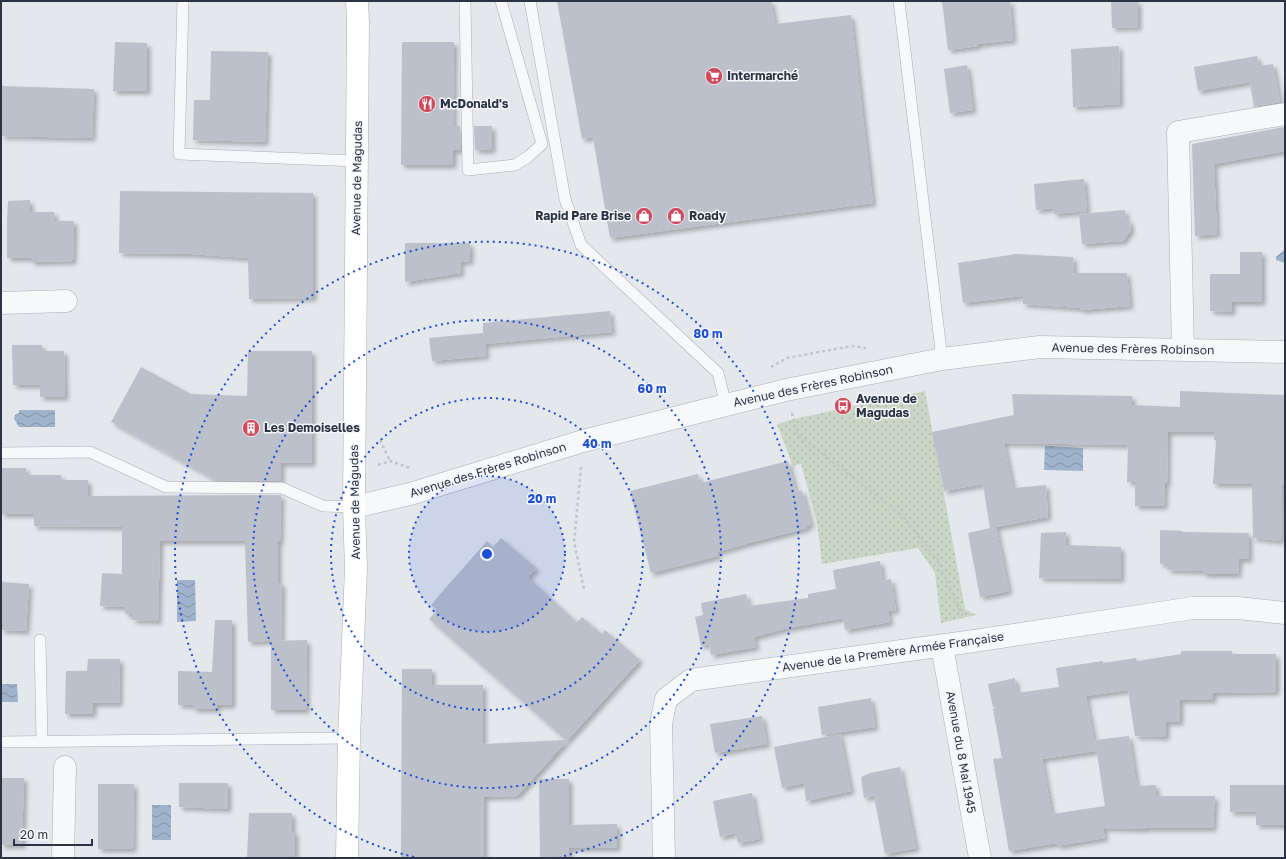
<svg xmlns="http://www.w3.org/2000/svg" width="1286" height="859" font-family="'Golos Text',sans-serif">
<style>
.grass{fill:url(#grass-dots)}
.water{fill:url(#water-waves)}
.building{fill:#bbc0ca;filter:url(#shadow)}
.lines{fill:none;stroke-linecap:round;stroke-linejoin:round}
.service-casing{stroke:#a9aeb7;stroke-width:12}
.minor-casing{stroke:#a9aeb7;stroke-width:23}
.tertiary-casing{stroke:#a9aeb7;stroke-width:23}
.secondary-casing{stroke:#a9aeb7;stroke-width:23}
.path{stroke:#c2c5cb;stroke-width:2.5;stroke-dasharray:3 3;stroke-linecap:butt}
.service{stroke:#f7f8fa;stroke-width:11}
.minor{stroke:#f7f8fa;stroke-width:22}
.tertiary{stroke:#f7f8fa;stroke-width:22}
.secondary{stroke:#fff;stroke-width:22}
.ring{fill:none;stroke:#1d4ed8;stroke-width:2;stroke-dasharray:2 4}
.labels{text-anchor:middle;stroke-width:3;stroke-linejoin:round;paint-order:stroke}
.poi-label{font-size:12px;font-weight:bold;fill:#2b3445;stroke:#f4f6f9;text-anchor:start}
.street-label{font-size:12px;fill:#2b3445;stroke:#f4f6f9}
.centre{fill:#1d4ed8;stroke:#f4f6f9;stroke-width:2}
.ring-label{font-size:12px;text-anchor:middle;font-weight:bold;fill:#1d4ed8;stroke:#f4f6f9;stroke-width:3;stroke-linejoin:round;paint-order:stroke}
</style>
<defs>
<pattern id="grass-dots" width="8" height="8" patternUnits="userSpaceOnUse"><rect width="8" height="8" fill="#c9d6c5"/><path d="M2 2h.1M6 6h.1" fill="none" stroke="#adb8ab" stroke-width="1.8" stroke-linecap="round"/></pattern>
<pattern id="water-waves" width="16" height="10" patternUnits="userSpaceOnUse"><rect width="16" height="10" fill="#9fb4cc"/><path d="M0 5q4-4 8 0t8 0" fill="none" stroke="#8293a7"/></pattern>
<filter id="shadow"><feDropShadow dx="3.5" dy="3.5" stdDeviation="2" flood-color="#0004"/></filter>
</defs>
<rect width="100%" height="100%" fill="#e4e7ec"/>
<path class="grass" d="M925 391 965 609 976 615 941 623 935 573 918 548 822 564 817 522 801 464 793 466 777 424 794 419Z"/>
<g class="water">
<path d="M1285 249V263L1276 260V257Z"/>
<path d="M19 410H55V427H19L14 419 15 415 19 413Z"/>
<path d="M1045 446 1083 448V471L1044 470Z"/>
<path d="M177 580H195L196 621 177 622Z"/>
<path d="M1 684H17L18 702H1Z"/>
<rect x="152" y="805" width="19" height="35"/>
</g>
<g class="building">
<path d="M557 1H771L775 24 851 15 873 203 610 238 593 137 582 139Z"/>
<path d="M942 1H1010L1013 40 978 44V46L948 50Z"/>
<path d="M1111 1H1138V27L1112 28Z"/>
<path d="M115 42 147 43V91H113Z"/>
<path d="M402 42H454L453 126H460L461 150H453V165H401Z"/>
<path d="M1119 46 1120 104 1073 107 1071 49Z"/>
<path d="M211 51 268 52 265 142 193 140 194 100H210Z"/>
<path d="M1257 56 1259 66 1273 64 1280 102 1254 107 1250 82 1198 91 1194 67Z"/>
<path d="M967 65 973 110 950 113 944 69Z"/>
<path d="M1 86 94 89 92 138 1 136Z"/>
<path d="M474 126H492V150H475Z"/>
<path d="M1284 127 1285 151 1214 164 1217 234 1195 236 1192 144Z"/>
<path d="M1084 179 1087 211 1054 214 1053 208 1036 210 1034 184Z"/>
<path d="M120 191 313 193V298L249 299 248 258 191 254 119 253Z"/>
<path d="M30 200V212H54L55 221H74L73 261 31 262V258H7V221L8 201Z"/>
<path d="M1125 210 1126 218 1130 222 1131 230 1123 241 1082 244 1079 214Z"/>
<path d="M405 243H470V261L460 262 461 273 405 282Z"/>
<path d="M1240 252H1262V302H1232V312L1210 311V274H1240Z"/>
<path d="M1016 254 1073 257 1074 273H1127L1130 306 1081 310 1080 308 1023 304 1022 296 963 303 958 263Z"/>
<path d="M610 311 612 332 485 344 486 356 432 361 429 338 483 333V323Z"/>
<path d="M12 345H42V351H64L65 397H40V385H13Z"/>
<path d="M248 351H312V463H281V481L216 480 111 422 141 367 191 394 247 396Z"/>
<path d="M1180 391 1285 395V485H1282L1281 541 1253 538 1252 484H1213L1216 440H1214V432H1168L1167 483H1165L1164 506H1135V482H1127L1128 445 1004 443 1013 488 1046 485 1048 517 996 527 1009 591 980 597 968 533 990 528 983 484 944 491 932 432 1014 415 1012 394 1132 396V405L1180 407Z"/>
<path d="M788 461 796 492 802 490 811 525 806 526 807 528 749 543 717 552 718 556 651 573 630 491 698 474 700 483Z"/>
<path d="M1 468H26V475H61V480H88V496L281 495 280 541H278V583H282L281 640 248 642 245 541H160L158 621 132 620V614H125V607L100 606 102 573 122 574V527L34 526V514H1Z"/>
<path d="M1160 530 1182 531V532L1249 533V559H1239L1238 574H1203V571L1167 570 1168 564H1160Z"/>
<path d="M1066 532V545L1121 547V579L1039 578 1041 533Z"/>
<path d="M501 538 536 568 528 577 577 622 582 617 602 634 605 630 640 660 517 796 484 797V858H401L402 669H432V685H483V744L566 740 429 619 437 610 431 605 441 593 487 541 493 547Z"/>
<path d="M880 561 883 581 891 579 896 610 888 611 890 622 845 630 843 618 784 629 754 637 756 647 711 655 709 644 701 646 695 617 703 615 701 603 746 594 749 606 808 598V594L836 589 833 570Z"/>
<path d="M1 582 29 584 26 631 1 630Z"/>
<path d="M215 620H232V705H217V709H193V705H178V671L212 672Z"/>
<path d="M307 640 306 710H271V641Z"/>
<path d="M1181 651H1232V654H1276V692L1213 693V700H1180V722H1166V737L1135 736 1128 690 1086 696 1096 751 1042 759 1050 804 1052 814 1105 806 1095 740 1129 736 1137 786 1156 785V796H1215L1213 828H1145V829L1103 828 1105 838 1057 846V843L1009 851 993 759 1002 758 993 709 996 707H993L988 684 1015 678 1017 693 1059 687 1056 668 1103 661V663L1136 658 1137 661 1181 654Z"/>
<path d="M88 659H120L119 703H93V714H65L66 671H87Z"/>
<path d="M871 698 875 727 822 735 818 707Z"/>
<path d="M762 716 767 744 715 753 710 724Z"/>
<path d="M840 734 851 791 806 801 804 783 782 788 774 747Z"/>
<path d="M900 767 916 848 885 854 874 796 864 798 861 777 870 773Z"/>
<path d="M1 778H24L22 845H1Z"/>
<path d="M539 779H569V825L617 824V848H569V858H540Z"/>
<path d="M179 783H228V809L179 807Z"/>
<path d="M98 784H134L133 849H98Z"/>
<path d="M1230 785H1285V825H1256V812H1230Z"/>
<path d="M752 793 760 839 738 843 735 833 720 837 713 801Z"/>
<path d="M249 813H292V832H295V858H247Z"/>
</g>
<g class="lines">
<defs>
<g id="service">
<path d="M183 1 179 154 357 161"/>
<path d="M465 1 468 170 515 165 529 156 542 144 501 1"/>
<path d="M530 1 565 199 581 245 718 373 726 405"/>
<path d="M899 1 942 359"/>
<path d="M1 453 90 452 166 487 282 488 323 506 354 507"/>
<path d="M40 640 42 741"/>
<path d="M1 742 349 738"/>
</g>
<g id="minor">
<path d="M1 303 66 301"/>
<path d="M1183 349 1178 132 1285 114"/>
<path d="M942 646 980 858"/>
<path d="M63 858 65 767"/>
<path d="M664 858 661 724 666 699 691 680 967 642 1193 608H1238L1285 613"/>
</g>
<path id="tertiary" d="M354 507 410 494 583 441 726 405 786 390 942 359 1040 347 1285 352"/>
<path id="secondary" d="M347 858 349 738 356 568 354 507 358 22 357 1"/>
</defs>
<use href="#service" class="service-casing"/>
<use href="#minor" class="minor-casing"/>
<use href="#tertiary" class="tertiary-casing"/>
<use href="#secondary" class="secondary-casing"/>
<g class="path">
<path d="M771 367 787 358 852 346 866 348"/>
<path d="M792 413 797 434 903 516 937 560 964 618"/>
<path d="M380 440 390 461"/>
<path d="M378 465 390 461 410 468"/>
<path d="M581 467 574 542 584 589"/>
</g>
<use href="#service" class="service"/>
<use href="#minor" class="minor"/>
<use href="#tertiary" class="tertiary"/>
<use href="#secondary" class="secondary"/>
</g>
<circle cx="487" cy="554" r="78" fill="#1d4ed8" fill-opacity=".12"/>
<g class="ring">
<circle cx="487" cy="554" r="78"/>
<circle cx="487" cy="554" r="156"/>
<circle cx="487" cy="554" r="234"/>
<path d="M414 857A312 312 0 1 1 560 857"/>
</g>
<defs>
<symbol id="supermarket-disc" viewBox="-11 -11 22 22"><circle r="9.5" fill="#d1495b" stroke="#f4f6f9"/><path d="M-6-5.5h2.5l.6 2H6L4.5 2H-2.5L-4.4-4H-6ZM-1.5 3.2a1.3 1.3 0 1 0 .1 0ZM3 3.2a1.3 1.3 0 1 0 .1 0Z" fill="#fff"/></symbol>
<symbol id="restaurant-disc" viewBox="-11 -11 22 22"><circle r="9.5" fill="#d1495b" stroke="#f4f6f9"/><path d="M-5-6h1v4h1v-4h1v4h1v-4h1v5L-1.5 .5V6h-2V.5L-5-1ZM5-6V6H3V1.5H1.5Q1.5-4 5-6Z" fill="#fff"/></symbol>
<symbol id="shop-disc" viewBox="-11 -11 22 22"><circle r="9.5" fill="#d1495b" stroke="#f4f6f9"/><path d="M-5-2.5h2.3a2.7 3.5 0 0 1 5.4 0H5L5.5 6h-11ZM-1.5-2.5h3a1.5 2.3 0 0 0-3 0Z" fill="#fff"/></symbol>
<symbol id="bus-disc" viewBox="-11 -11 22 22"><circle r="9.5" fill="#d1495b" stroke="#f4f6f9"/><path d="M-5-6H5V4H4V6H2V4H-2V6H-4V4H-5ZM-3.5-4V0h7V-4ZM-3.5 1.2v1.5H-2V1.2ZM2 1.2v1.5H3.5V1.2Z" fill="#fff"/></symbol>
<symbol id="building-disc" viewBox="-11 -11 22 22"><circle r="9.5" fill="#d1495b" stroke="#f4f6f9"/><path d="M-4-6H4V6H1V3H-1V6H-4ZM-2.5-4.3h1.7v1.8h-1.7ZM.8-4.3h1.7v1.8H.8ZM-2.5-1h1.7V.8h-1.7ZM.8-1h1.7V.8H.8Z" fill="#fff"/></symbol>
</defs>
<g fill-rule="evenodd">
<use href="#supermarket-disc" x="704" y="66" width="20" height="20"/>
<use href="#restaurant-disc" x="417" y="94" width="20" height="20"/>
<use href="#shop-disc" x="634" y="206" width="20" height="20"/>
<use href="#shop-disc" x="666" y="206" width="20" height="20"/>
<use href="#bus-disc" x="833" y="396" width="20" height="20"/>
<use href="#building-disc" x="241" y="418" width="20" height="20"/>
</g>
<g class="labels">
<g class="poi-label">
<text x="727" y="80">Intermarché</text>
<text x="440" y="108">McDonald's</text>
<text x="631" y="220" text-anchor="end">Rapid Pare Brise</text>
<text x="689" y="220">Roady</text>
<text x="856" y="403">Avenue de<tspan x="856" dy="14">Magudas</tspan></text>
<text x="264" y="432">Les Demoiselles</text>
</g>
<g class="street-label">
<text transform="translate(357 178) rotate(-89)" y="4">Avenue de Magudas</text>
<text transform="translate(1133 349) rotate(1)" y="4">Avenue des Frères Robinson</text>
<text transform="translate(813 386) rotate(-12)" y="4">Avenue des Frères Robinson</text>
<text transform="translate(488 470) rotate(-17)" y="4">Avenue des Frères Robinson</text>
<text transform="translate(355 502) rotate(-91)" y="4">Avenue de Magudas</text>
<text transform="translate(893 652) rotate(-8)" y="4">Avenue de la Premère Armée Française</text>
<text transform="translate(961 752) rotate(80)" y="4">Avenue du 8 Mai 1945</text>
</g>
</g>
<circle cx="487" cy="554" r="6" class="centre"/>
<g class="ring-label">
<text x="708" y="338">80 m</text>
<text x="652" y="393">60 m</text>
<text x="597" y="448">40 m</text>
<text x="542" y="503">20 m</text>
</g>
<rect width="1286" height="859" fill="none" stroke="#2b3445" stroke-width="4"/>
<path d="M14 839v6h78v-6" fill="none" stroke="#2b3445" stroke-width="2"/>
<text x="20" y="839" font-size="12" fill="#2b3445" stroke="#f4f6f9" stroke-width="3" paint-order="stroke">20 m</text>
</svg>
